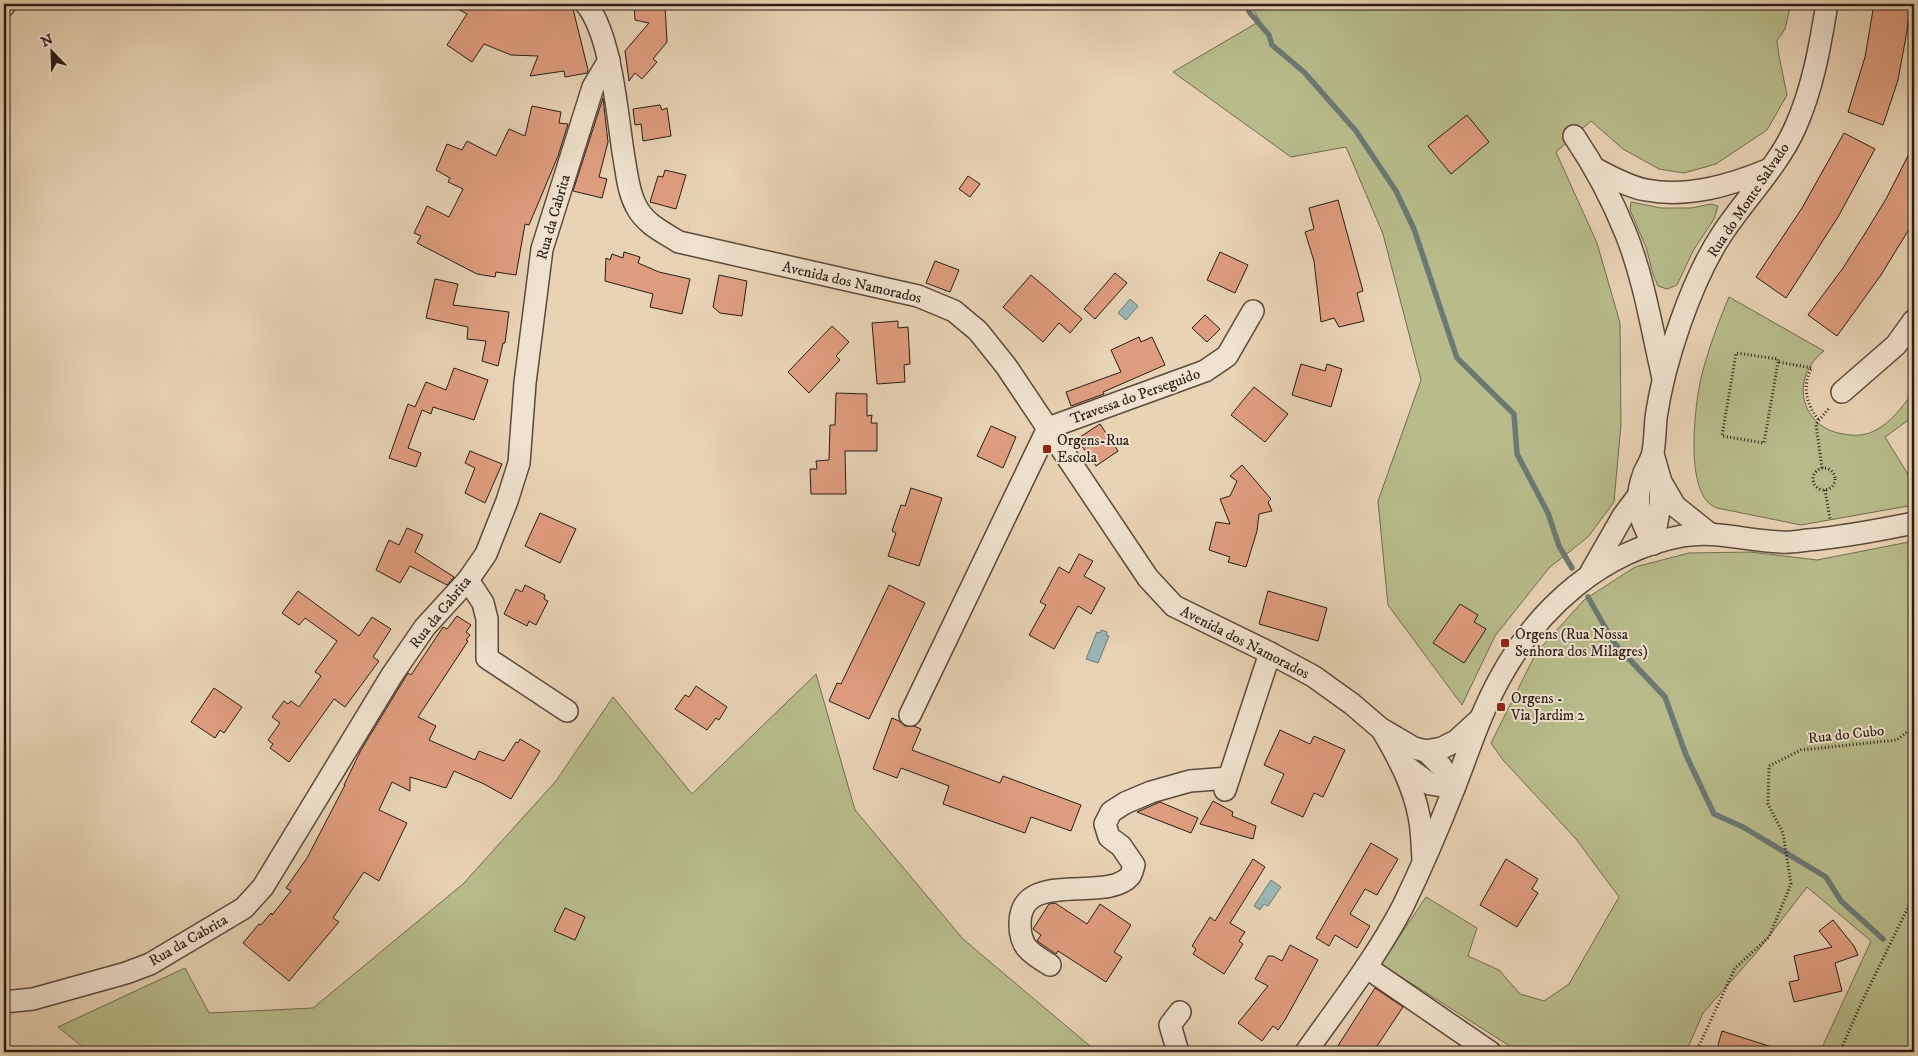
<svg xmlns="http://www.w3.org/2000/svg" width="1918" height="1056" font-family="'IM FELL DW Pica',serif">
<style>
.green{fill:#b8bc8b;stroke:#716c50}
.water{fill:#99b6b6;stroke:#6d7875}
.lines{fill:none;stroke-linecap:round;stroke-linejoin:round}
.stream{stroke:#6d7875;stroke-width:5.5}
.building{fill:#df9d7f;stroke:#2a1c14}
.minor-casing{stroke:#5a4a3c;stroke-width:24}
.path{stroke:#2a1c14;stroke-width:3;stroke-dasharray:1 2.5;stroke-linecap:butt}
.minor{stroke:#f0e2ce;stroke-width:21}
.poi-dot{fill:#8f2418;stroke:#f0e2ce;stroke-width:2}
.labels{text-anchor:middle;stroke-width:4;stroke-linejoin:round;paint-order:stroke}
.street-label{font-size:15px;fill:#2a1c14;stroke:#f0e2ce}
.poi-label{font-size:15px;fill:#2a1c14;stroke:#f0e2ce;text-anchor:start}
</style>
<rect width="100%" height="100%" fill="#e8d3b4"/>
<filter id="stains"><feTurbulence type="fractalNoise" baseFrequency=".004" numOctaves="4"/><feColorMatrix values="0 0 0 0 .2 0 0 0 0 .09 0 0 0 0 .02 0 0 0 .5 -.17"/></filter>
<radialGradient id="worn" r=".72"><stop offset=".6" stop-color="#630" stop-opacity="0"/><stop offset="1" stop-color="#630" stop-opacity=".3"/></radialGradient>
<g class="green">
<path d="M1250 4H1791L1785 29 1777 41 1779 56 1787 95 1767 130 1716 164 1684 173 1659 169 1623 149 1591 121 1556 152 1597 243 1620 323 1621 424 1614 502 1588 537 1549 568 1495 636 1462 705 1388 605 1378 501 1421 380 1383 234 1346 147 1291 157 1173 72 1260 21Z"/>
<path d="M1631 202 1661 208H1691L1711 204 1718 206 1714 219 1693 251 1677 285 1667 289 1658 286 1653 274 1646 247 1630 210Z"/>
<path d="M1729 297 1824 351C1789 378 1800 427 1843 434 1854 436 1864 436 1874 431 1891 423 1903 406 1914 391V416L1885 437 1914 484V505L1801 525 1717 508C1683 497 1695 404 1701 378 1708 350 1718 323 1729 297Z"/>
<path d="M1914 541V714L1911 719 1914 736V1052H1820L1871 941 1807 887 1756 953 1703 1013 1686 1052H1519L1381 964 1426 897 1477 928 1468 956 1499 970 1520 994 1544 1001 1569 984 1619 897 1576 839 1503 760 1491 743 1536 653 1584 600 1635 567 1689 553 1751 552 1817 560Z"/>
<path d="M816 674 855 810 963 939 1097 1052H89L58 1027 185 968 209 1013 313 1008 463 884 556 781 613 697 692 794Z"/>
</g>
<g class="water">
<path d="M1130 299 1138 306 1126 320 1118 313Z"/>
<path d="M1101 630 1107 632 1106 635 1109 636 1098 663 1086 659 1097 632 1100 633Z"/>
<path d="M1271 880 1281 887 1268 906 1264 904 1260 910 1254 906Z"/>
</g>
<g class="lines">
<g class="stream">
<path d="M1245 4 1250 13 1269 35 1272 45 1304 72 1356 131 1396 191 1414 229 1457 358 1514 414 1517 454 1548 513 1559 546 1572 568"/>
<path d="M1588 597 1614 643 1665 697 1686 755 1714 814 1743 827 1826 877 1841 901 1883 939"/>
</g>
</g>
<g class="building">
<path d="M449 4H569L573 9 588 70 587 73 565 77 564 71 530 76 538 56 511 55 484 44 472 62 447 45 467 14Z"/>
<path d="M634 4H665L667 42 653 59 657 62 642 79 635 73 629 81 625 51 649 23 635 20Z"/>
<path d="M1874 4H1910L1907 31 1898 80 1883 125 1848 112 1865 57Z"/>
<path d="M603 98 608 142 599 177 607 179 602 198 573 191Z"/>
<path d="M660 105 662 110 667 108 671 136 643 141 641 124 635 125 633 109Z"/>
<path d="M532 106 561 112 559 123 568 124 558 156 529 225 525 224 516 275 496 272 495 277 477 274 417 243 421 236 414 233 427 206 449 217 463 189 448 182 450 178 436 170 447 144 462 150 467 141 496 156 509 129 525 136Z"/>
<path d="M1467 115 1489 142 1451 174 1428 146Z"/>
<path d="M1844 133 1875 149 1838 217 1786 298 1756 277 1802 208Z"/>
<path d="M1914 144V221L1881 275 1837 336 1808 315 1843 268 1864 235 1886 199Z"/>
<path d="M665 170 686 175 676 209 650 202 658 176 663 177Z"/>
<path d="M968 176 980 184 970 197 959 189Z"/>
<path d="M1338 200 1363 291 1357 293 1364 321 1339 327 1334 318 1321 322 1314 261 1305 232 1314 229 1309 208Z"/>
<path d="M624 252 640 257 638 263 659 272 690 279 682 314 650 307 653 294 605 281 606 258 610 260 612 254 623 258Z"/>
<path d="M1220 252 1248 265 1235 293 1207 280Z"/>
<path d="M935 261 959 270 950 292 926 283Z"/>
<path d="M1115 273 1127 283 1095 319 1084 309Z"/>
<path d="M719 275 747 281 742 316 720 313 713 307Z"/>
<path d="M1031 275 1082 319 1070 333 1059 323 1043 342 1003 307Z"/>
<path d="M435 279 458 284 453 305 509 312 505 343H503L498 366 482 361 486 341 467 339 468 327 426 318Z"/>
<path d="M1205 315 1220 329 1207 342 1192 328Z"/>
<path d="M898 321V328L908 327 910 364 904 365 905 382 877 384 872 323Z"/>
<path d="M832 326 849 342 836 356 840 360 809 393 788 372Z"/>
<path d="M1139 337 1141 342 1152 337 1165 365 1103 392 1104 394 1071 406 1066 392 1121 372 1111 350Z"/>
<path d="M1301 364 1325 371 1327 364 1342 369 1331 407 1292 395Z"/>
<path d="M454 368 488 380 474 420 433 407 431 414 422 410 408 448 421 453 416 467 389 458 408 404 415 407 426 382 446 390Z"/>
<path d="M1254 387 1288 414 1265 442 1231 415Z"/>
<path d="M836 393 867 394V416L872 415 871 423H877V451H845L846 494H811L810 469H817L816 461 829 460 830 425H835Z"/>
<path d="M1100 424 1118 451 1096 466 1077 439Z"/>
<path d="M991 426 1016 437 1003 468 977 456Z"/>
<path d="M470 451 502 464 485 503 465 493 475 468 465 463Z"/>
<path d="M1242 465 1271 499 1268 502 1272 511 1259 514 1257 531 1246 567 1228 562 1230 557 1209 550 1216 522 1230 524 1220 499 1230 496 1237 481 1230 476Z"/>
<path d="M911 488 942 498 919 566 888 556 896 533 892 531 901 505 905 506Z"/>
<path d="M540 513 576 529 560 563 525 546Z"/>
<path d="M407 528 423 535 415 552 454 577 447 585 410 566 400 583 376 570 389 540 399 545Z"/>
<path d="M1079 554 1093 561 1084 576 1105 588 1091 614 1078 606 1054 649 1029 635 1046 605 1040 602 1059 567 1069 573Z"/>
<path d="M525 585 545 595 544 599 548 601 536 625 529 621 527 626 504 614 516 589 522 592Z"/>
<path d="M889 585 925 603 869 719 829 701 837 683 841 684Z"/>
<path d="M298 591 359 636 372 617 391 629 373 657 379 661 345 707 334 699 289 762 270 748 273 744 268 740 280 723 272 717 284 701 288 704 291 701 299 707 321 676 315 672 337 641 305 618 299 625 282 613Z"/>
<path d="M1268 591 1327 608 1318 641 1259 624Z"/>
<path d="M1460 604 1478 615 1474 622 1486 629 1464 663 1433 643Z"/>
<path d="M457 616 471 625 466 632 470 635 466 640 468 641 418 717 436 726 429 740 475 760 479 751 504 761 516 742 518 743 520 739 540 751 511 799 484 784 454 771 446 788 410 777V791L392 782 379 810 407 823 379 881 364 872 333 918 339 922 289 981 243 943 259 924 261 925 271 913 272 915 291 891 286 888 307 858 345 785H344L361 750 408 673 411 675 443 627 447 629Z"/>
<path d="M696 686 727 707 719 720 716 718 707 730 675 709 685 695 689 697Z"/>
<path d="M214 688 242 707 224 733 220 730 215 738 191 722Z"/>
<path d="M892 718 899 721 905 726H914L921 729 912 750 1000 783 1003 776 1081 805 1071 831 1031 817 1025 833 943 804 949 786 901 768 897 778 873 769Z"/>
<path d="M1280 730 1310 744 1314 736 1345 750 1323 797 1314 793 1303 817 1271 803 1284 774 1264 765Z"/>
<path d="M1213 801 1233 812 1232 816 1256 826 1253 839 1200 824Z"/>
<path d="M1160 802 1198 818 1191 833 1137 812Z"/>
<path d="M1371 843 1398 859 1377 895 1365 889 1350 914 1370 926 1357 948 1335 935 1329 946 1316 938Z"/>
<path d="M1253 859 1265 867 1230 923 1245 932 1239 941 1243 944 1224 974 1193 954 1196 949 1192 946 1210 917 1215 921Z"/>
<path d="M1506 859 1538 879 1532 889 1538 893 1517 927 1480 905Z"/>
<path d="M1055 903 1087 924 1100 904 1131 925 1114 952 1122 957 1106 982 1058 951 1056 954 1037 941 1041 935 1033 929 1049 904Z"/>
<path d="M565 908 585 917 575 940 554 931Z"/>
<path d="M1833 920 1854 946 1858 955 1835 963 1842 991 1794 1002 1789 982 1799 980 1794 956 1832 947 1819 931Z"/>
<path d="M1290 945 1318 960 1285 1020 1278 1030 1273 1026 1262 1041 1238 1023 1268 986 1255 979 1268 956H1273L1282 961Z"/>
<path d="M1375 988 1403 1007 1373 1052H1334Z"/>
<path d="M1722 1031 1778 1049V1052H1716Z"/>
</g>
<g class="lines">
<defs>
<g id="minor">
<path d="M586 4C612 36 617 116 624 158 627 174 628 191 636 206 645 224 663 232 679 242L918 296 954 311 978 331 1006 366 1148 578 1174 606 1270 653 1313 676 1352 704 1380 728 1414 748 1426 751 1442 748 1456 741 1480 719"/>
<path d="M4 6 5 4"/>
<path d="M1574 136C1595 167 1612 199 1626 234 1644 279 1652 330 1663 378"/>
<path d="M1596 169C1611 177 1629 187 1646 190 1689 198 1731 185 1770 169"/>
<path d="M1842 392 1896 345 1914 320"/>
<path d="M1653 454 1661 482 1675 506 1710 534"/>
<path d="M1653 544C1639 518 1633 502 1644 473 1647 466 1652 459 1653 452 1655 441 1655 429 1656 418 1664 362 1691 281 1722 234 1745 199 1778 166 1795 128 1813 88 1820 46 1827 4"/>
<path d="M1653 544 1660 505 1661 482"/>
<path d="M1591 572 1623 516 1638 496"/>
<path d="M468 580 483 603 487 619V658L567 711"/>
<path d="M910 715 1048 428 1205 371 1227 356 1253 311"/>
<path d="M1382 730C1398 757 1413 785 1419 816 1422 830 1422 845 1423 859"/>
<path d="M1426 751 1441 766 1454 788"/>
<path d="M1400 762 1430 784 1454 788"/>
<path d="M1225 790 1270 653"/>
<path d="M1050 965C1032 954 1020 948 1020 925 1019 867 1106 904 1130 876 1132 873 1133 868 1134 865L1121 846 1109 837 1105 824 1111 812 1125 803 1151 792 1190 781 1229 778"/>
<path d="M1366 967 1490 1052"/>
<path d="M4 1002 33 999 126 973 150 964 244 908 263 887 392 675 425 627 468 580 486 554 507 501 519 463 525 383 542 249 593 87 609 60"/>
<path d="M1178 1052 1170 1025 1180 1012"/>
<path d="M1306 1052C1339 1005 1376 958 1403 906 1422 867 1439 827 1455 786 1469 750 1481 712 1500 678 1538 608 1602 551 1682 536 1716 530 1747 541 1781 542 1789 543 1799 541 1808 540 1844 537 1879 530 1914 523"/>
</g>
</defs>
<use href="#minor" class="minor-casing"/>
<g class="path">
<path d="M1778 362 1764 443 1722 436 1736 353 1778 359V362L1812 368C1801 384 1807 407 1819 420"/>
<path d="M1822 468 1816 424 1830 407"/>
<circle cx="1824" cy="479" r="11"/>
<path d="M1825 490 1830 519"/>
<path d="M1696 1052 1735 968 1769 937 1791 884 1783 833 1768 804 1769 766 1801 750 1897 740 1914 726"/>
<path d="M1840 1052 1858 1010 1914 895"/>
</g>
<use href="#minor" class="minor"/>
</g>
<g class="poi-dot">
<rect x="1042" y="444" width="10" height="10" rx="2.5"/>
<rect x="1500" y="638" width="10" height="10" rx="2.5"/>
<rect x="1496" y="702" width="10" height="10" rx="2.5"/>
</g>
<g class="labels">
<g class="street-label">
<text transform="translate(1748 200) rotate(-56)" y="5">Rua do Monte Salvado</text>
<text transform="translate(553 217) rotate(-74)" y="5">Rua da Cabrita</text>
<text transform="translate(852 282) rotate(13)" y="5">Avenida dos Namorados</text>
<text transform="translate(1135 396) rotate(-20)" y="5">Travessa do Perseguido</text>
<text transform="translate(440 612) rotate(-51)" y="5">Rua da Cabrita</text>
<text transform="translate(1245 642) rotate(27)" y="5">Avenida dos Namorados</text>
<text transform="translate(1846 734) rotate(-6)" y="5">Rua do Cubo</text>
<text transform="translate(188 940) rotate(-30)" y="5">Rua da Cabrita</text>
</g>
<g class="poi-label">
<text x="1057" y="445">Orgens-Rua<tspan x="1057" dy="17">Escola</tspan></text>
<text x="1515" y="639">Orgens (Rua Nossa<tspan x="1515" dy="17">Senhora dos Milagres)</tspan></text>
<text x="1511" y="703">Orgens -<tspan x="1511" dy="17">Via Jardim 2</tspan></text>
</g>
</g>
<rect width="1918" height="1056" fill="none" stroke="#e8d3b4" stroke-width="20"/>
<rect x="5" y="5" width="1908" height="1046" fill="none" stroke="#2a1c14" stroke-width="2.5"/>
<rect x="10" y="10" width="1898" height="1036" fill="none" stroke="#2a1c14"/>
<g transform="translate(52 52) rotate(337)" stroke="#f0e2ce" stroke-width="4" paint-order="stroke">
<path d="M0-4L9 19L0 12L-9 19Z" fill="#2a1c14"/>
<text y="-8" font-size="14" font-weight="bold" text-anchor="middle" fill="#2a1c14">N</text>
</g>
<rect width="100%" height="100%" filter="url(#stains)"/>
<rect width="100%" height="100%" fill="url(#worn)"/>
</svg>
